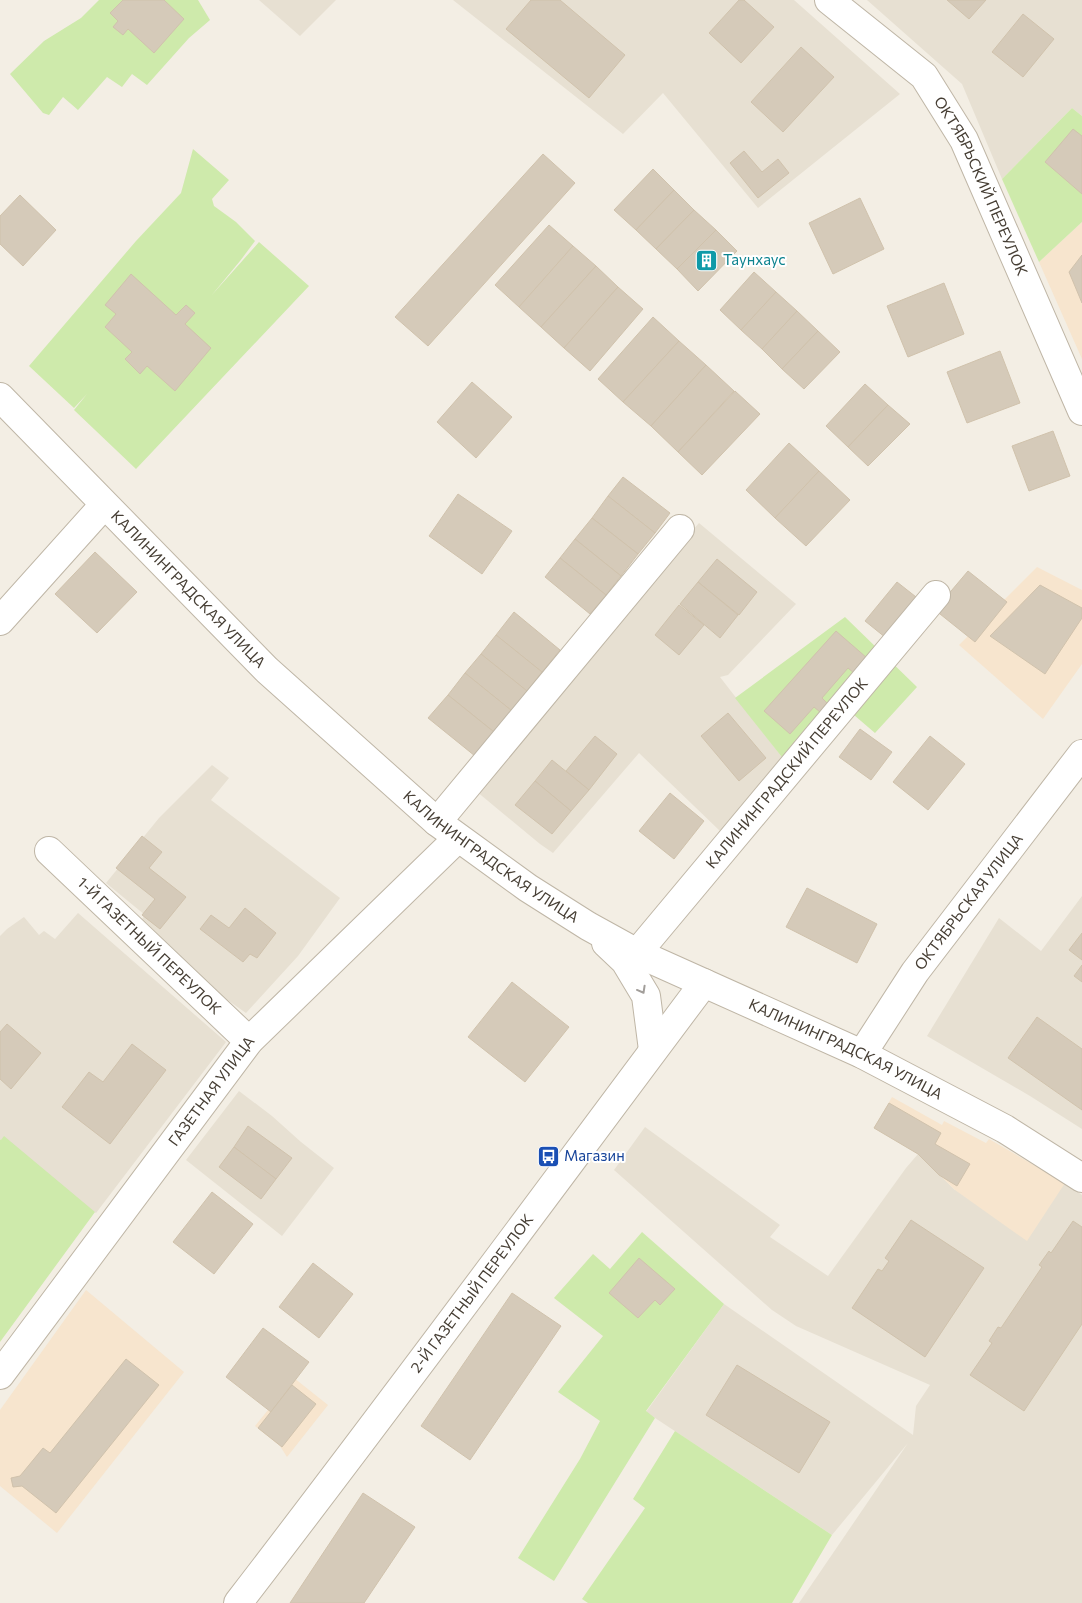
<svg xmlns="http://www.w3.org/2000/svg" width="1082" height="1603" font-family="Commissioner,sans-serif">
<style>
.residential{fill:#e7e0d2}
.commercial{fill:#f7e5ce}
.green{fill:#ceeaab}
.building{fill:#d5cab9;stroke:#d0c2ac}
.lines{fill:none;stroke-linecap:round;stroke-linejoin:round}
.minor-casing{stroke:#bfb6a6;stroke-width:30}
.minor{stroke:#fff;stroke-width:28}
.oneway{stroke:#a29e9a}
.labels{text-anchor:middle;stroke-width:4;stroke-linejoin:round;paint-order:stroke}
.street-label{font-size:15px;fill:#463e34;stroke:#fff}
.culture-label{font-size:15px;fill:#0d838f;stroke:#fff;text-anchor:start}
.transit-label{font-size:15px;fill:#164399;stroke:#fff;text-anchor:start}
</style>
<rect width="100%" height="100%" fill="#f3eee4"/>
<g class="residential">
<path d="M259 0H336L300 36Z"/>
<path d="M453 0H794L900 94 758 208 663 93 623 134Z"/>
<path d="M867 0H1082V116L1072 108 1002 179 962 84Z"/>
<path d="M699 523 796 604 728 675 720 677 785 761 720 831 639 753 553 853 540 844 470 786Z"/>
<path d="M212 765 229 778 211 800 340 898 298 956 246 1013 168 958 135 929 145 915 106 883 159 818Z"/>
<path d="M1082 896V1129L1030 1096 927 1036 999 918 1041 951Z"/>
<path d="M78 913 226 1042 96 1213 0 1139V936L7 929 24 917 39 935 44 931 55 939Z"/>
<path d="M239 1091 272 1116 301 1142 334 1168 282 1236 186 1160Z"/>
<path d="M645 1127 780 1225 770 1237 828 1276 906 1168 918 1154 955 1190 1065 1183 1082 1195V1603H799L908 1443 832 1535 646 1412 724 1304 913 1435 916 1406 930 1385 796 1326 772 1310 614 1170Z"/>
</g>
<g class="commercial">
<path d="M1082 222V359L1039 262Z"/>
<path d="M1037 567 1082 590V664L1043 719 959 645Z"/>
<path d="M892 1097 942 1125 944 1121 986 1143 989 1139 1065 1183 1027 1241 955 1190 918 1154 874 1128Z"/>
<path d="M86 1290 184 1372 57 1533 0 1486V1410Z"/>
<path d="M294 1378 328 1405 287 1457 280 1446 255 1426Z"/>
</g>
<g class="green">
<path d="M99 0H198L210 20 189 38 147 85 132 74 122 87 107 77 78 110 63 97 49 115 43 113 10 74 44 41 81 18Z"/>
<path d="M1072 108 1082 116V222L1039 262 1002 179Z"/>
<path d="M193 149 229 180 212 199 214 206 236 222 255 241 240 261 211 296 259 242 309 286 136 469 74 410 87 394 74 408 29 366 136 241 181 193Z"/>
<path d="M845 617 917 687 875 733 854 715 825 749 785 761 735 698Z"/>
<path d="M4 1136 95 1212 0 1342V1139L1 1140Z"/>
<path d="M642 1232 724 1304 646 1411 655 1418 554 1581 518 1558 580 1459 600 1421 558 1392 603 1336 554 1298 593 1254 610 1269Z"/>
<path d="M675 1431 832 1535 792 1603H588L582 1599 645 1508 633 1499Z"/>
</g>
<g class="building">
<path d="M123 0H164L184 19 154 53 128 29 123 35 113 27 118 21 110 13Z"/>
<path d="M531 0H560L625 55 589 98 506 29Z"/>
<path d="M739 0H744L774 27 741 63 709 33Z"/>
<path d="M947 0H986L969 19Z"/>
<path d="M1023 14 1054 39 1023 77 992 52Z"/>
<path d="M801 47 834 77 783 132 751 102Z"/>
<path d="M1073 129 1082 136V194L1045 162Z"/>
<path d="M744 151 762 172 778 159 789 173 758 198 730 163Z"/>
<path d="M543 154 575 183 428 346 395 317Z"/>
<path d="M653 169 674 190 636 230 614 210Z"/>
<path d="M674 190 694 210 656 249 636 230Z"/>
<path d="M20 195 56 230 23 266 0 244V216Z"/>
<path d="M860 198 884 249 833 274 809 223Z"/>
<path d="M694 210 716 230 677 269 656 249Z"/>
<path d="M549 225 573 246 519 307 495 285Z"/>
<path d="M716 230 737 251 698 291 677 269Z"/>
<path d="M573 246 596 266 541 327 519 307Z"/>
<path d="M1082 255V303L1069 272Z"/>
<path d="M596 266 618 287 564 348 541 327Z"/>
<path d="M754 272 776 292 741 330 720 310Z"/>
<path d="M131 274 176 315 186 305 195 313 185 324 211 348 175 391 147 366 140 374 125 359 132 352 105 327 116 314 105 305Z"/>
<path d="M944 283 964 334 908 357 887 306Z"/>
<path d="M618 287 643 309 590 371 564 348Z"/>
<path d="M776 292 797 311 762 349 741 330Z"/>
<path d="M797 311 818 331 782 369 762 349Z"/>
<path d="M653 317 679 341 623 402 598 379Z"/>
<path d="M818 331 840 352 804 389 782 369Z"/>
<path d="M679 341 706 365 651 426 623 402Z"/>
<path d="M1000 351 1020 403 967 423 947 372Z"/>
<path d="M706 365 734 391 678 452 651 426Z"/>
<path d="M472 382 512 417 476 458 437 422Z"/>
<path d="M865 384 888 405 848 447 826 426Z"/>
<path d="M735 391 760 414 702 475 678 452Z"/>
<path d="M888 405 910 424 868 466 848 447Z"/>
<path d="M1053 431 1070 476 1029 491 1012 446Z"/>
<path d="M789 443 819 471 775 518 746 490Z"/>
<path d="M819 471 850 500 806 546 775 518Z"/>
<path d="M623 477 670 513 655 533 608 496Z"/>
<path d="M458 494 512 531 482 574 429 536Z"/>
<path d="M608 496 655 533 638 554 592 518Z"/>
<path d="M592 518 638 554 621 576 575 539Z"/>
<path d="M575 539 621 576 606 595 560 558Z"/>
<path d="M95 552 137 592 97 633 55 594Z"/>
<path d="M560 558 606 595 590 614 545 577Z"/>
<path d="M717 559 757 592 739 615 698 582Z"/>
<path d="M968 571 1007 602 975 642 935 610Z"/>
<path d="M698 582 738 615 720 638 680 604Z"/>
<path d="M897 582 925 604 891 642 865 621Z"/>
<path d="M1040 585 1082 608V618L1045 674 990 636Z"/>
<path d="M679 605 704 625 679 655 655 635Z"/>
<path d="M514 612 560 650 542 672 496 635Z"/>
<path d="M836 631 867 658 854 673 848 668 822 698 827 703 820 712 814 707 790 734 764 711Z"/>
<path d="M496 635 542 672 527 691 481 654Z"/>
<path d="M481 654 527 691 512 711 465 673Z"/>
<path d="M465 673 512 711 494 732 448 695Z"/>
<path d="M448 695 494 732 475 756 428 718Z"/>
<path d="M728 713 766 758 739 781 701 736Z"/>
<path d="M860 729 892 752 871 780 839 757Z"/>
<path d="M595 736 617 754 589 790 566 771Z"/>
<path d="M930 736 965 764 928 810 893 782Z"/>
<path d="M552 760 589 790 571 811 535 781Z"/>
<path d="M535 781 571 811 552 834 515 805Z"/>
<path d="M670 793 704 821 674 859 639 831Z"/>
<path d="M142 836 162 852 149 868 186 897 160 929 142 915 155 899 116 868Z"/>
<path d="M807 888 877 924 857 963 786 927Z"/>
<path d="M245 908 276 933 257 958 250 954 243 962 200 929 211 915 229 928Z"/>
<path d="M1082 933V960L1069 950Z"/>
<path d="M1082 965V982L1074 976Z"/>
<path d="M512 982 569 1027 525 1082 468 1037Z"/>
<path d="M1037 1017 1082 1049V1110L1008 1058Z"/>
<path d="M7 1024 41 1053 11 1089 0 1079V1032Z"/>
<path d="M132 1044 166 1070 110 1144 62 1107 89 1072 103 1082Z"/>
<path d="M889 1103 941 1133 935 1144 970 1164 957 1186 939 1175 918 1154 874 1128Z"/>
<path d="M248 1126 292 1158 276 1179 234 1147Z"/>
<path d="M234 1147 276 1179 261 1199 219 1167Z"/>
<path d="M212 1192 253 1224 214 1274 173 1242Z"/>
<path d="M911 1220 984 1268 925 1357 852 1308 878 1269 882 1271 889 1261 885 1258Z"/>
<path d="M1073 1221 1082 1227V1324L1024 1411 970 1375 992 1343 989 1341 998 1327 1001 1328 1042 1267 1039 1265 1049 1251 1051 1253Z"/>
<path d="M639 1258 675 1289 660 1305 655 1300 638 1318 609 1293Z"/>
<path d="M313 1263 353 1294 319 1338 279 1307Z"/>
<path d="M512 1293 561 1326 470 1460 421 1426Z"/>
<path d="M263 1328 309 1362 271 1412 226 1377Z"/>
<path d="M126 1359 159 1385 56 1513 22 1486 13 1487 11 1478 20 1476 43 1448 50 1453Z"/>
<path d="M737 1365 830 1422 799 1473 706 1415Z"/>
<path d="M292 1385 316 1404 282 1447 258 1428Z"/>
<path d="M363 1493 415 1527 364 1603H290Z"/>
</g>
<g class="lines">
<defs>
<g id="minor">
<path id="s1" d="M829 0 924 76 964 140 1082 411"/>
<path id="s2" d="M0 397 267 670 437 822 528 888 588 926 637 953 862 1054 1005 1129 1082 1178"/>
<path d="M0 621 104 505"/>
<path d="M437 822 680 529"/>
<path id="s3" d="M49 851 249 1041"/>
<path d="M606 943 625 961 646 996 653 1050"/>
<path id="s4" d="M637 953 936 595"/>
<path id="s5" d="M862 1054 915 972 1082 754"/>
<path id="s6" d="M0 1375 249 1041 458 838"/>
<path id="s7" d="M238 1603C396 1398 549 1190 704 983"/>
</g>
</defs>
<use href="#minor" class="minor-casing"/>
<use href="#minor" class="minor"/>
</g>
<defs><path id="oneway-chevron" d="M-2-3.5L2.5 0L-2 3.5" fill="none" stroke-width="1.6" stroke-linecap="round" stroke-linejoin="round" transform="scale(1.25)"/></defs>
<use class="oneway" href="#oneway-chevron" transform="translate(642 990) rotate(61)"/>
<defs>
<symbol id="building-square" viewBox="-11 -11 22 22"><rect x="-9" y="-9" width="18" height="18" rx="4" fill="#0f9aa8" stroke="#fff"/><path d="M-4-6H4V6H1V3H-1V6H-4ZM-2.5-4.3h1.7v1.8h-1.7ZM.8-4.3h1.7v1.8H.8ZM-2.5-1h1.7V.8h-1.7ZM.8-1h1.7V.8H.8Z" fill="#fff"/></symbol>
<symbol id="bus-square" viewBox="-11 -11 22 22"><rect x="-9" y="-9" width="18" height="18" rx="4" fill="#1a4fb4" stroke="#fff"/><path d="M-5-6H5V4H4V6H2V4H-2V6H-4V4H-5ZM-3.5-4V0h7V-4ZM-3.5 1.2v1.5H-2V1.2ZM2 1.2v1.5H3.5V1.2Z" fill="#fff"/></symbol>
</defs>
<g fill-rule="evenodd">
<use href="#building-square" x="694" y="248" width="25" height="25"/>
<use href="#bus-square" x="536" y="1144" width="25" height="25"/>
</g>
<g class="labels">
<g class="street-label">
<text dy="5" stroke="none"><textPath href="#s1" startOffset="246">ОКТЯБРЬСКИЙ ПЕРЕУЛОК</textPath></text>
<text dy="5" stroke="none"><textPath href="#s2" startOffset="269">КАЛИНИНГРАДСКАЯ УЛИЦА</textPath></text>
<text dy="5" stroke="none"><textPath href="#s4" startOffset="234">КАЛИНИНГРАДСКИЙ ПЕРЕУЛОК</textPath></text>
<text dy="5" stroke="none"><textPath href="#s2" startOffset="674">КАЛИНИНГРАДСКАЯ УЛИЦА</textPath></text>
<text dy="5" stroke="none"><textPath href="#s5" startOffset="186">ОКТЯБРЬСКАЯ УЛИЦА</textPath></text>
<text dy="5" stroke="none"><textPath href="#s3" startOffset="138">1-Й ГАЗЕТНЫЙ ПЕРЕУЛОК</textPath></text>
<text dy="5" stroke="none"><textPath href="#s2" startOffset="1079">КАЛИНИНГРАДСКАЯ УЛИЦА</textPath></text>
<text dy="5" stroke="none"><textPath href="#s6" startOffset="354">ГАЗЕТНАЯ УЛИЦА</textPath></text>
<text dy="5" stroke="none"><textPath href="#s7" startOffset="388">2-Й ГАЗЕТНЫЙ ПЕРЕУЛОК</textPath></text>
</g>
<g class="culture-label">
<text x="723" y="265">Таунхаус</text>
</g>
<g class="transit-label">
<text x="564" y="1161">Магазин</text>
</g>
</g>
</svg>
